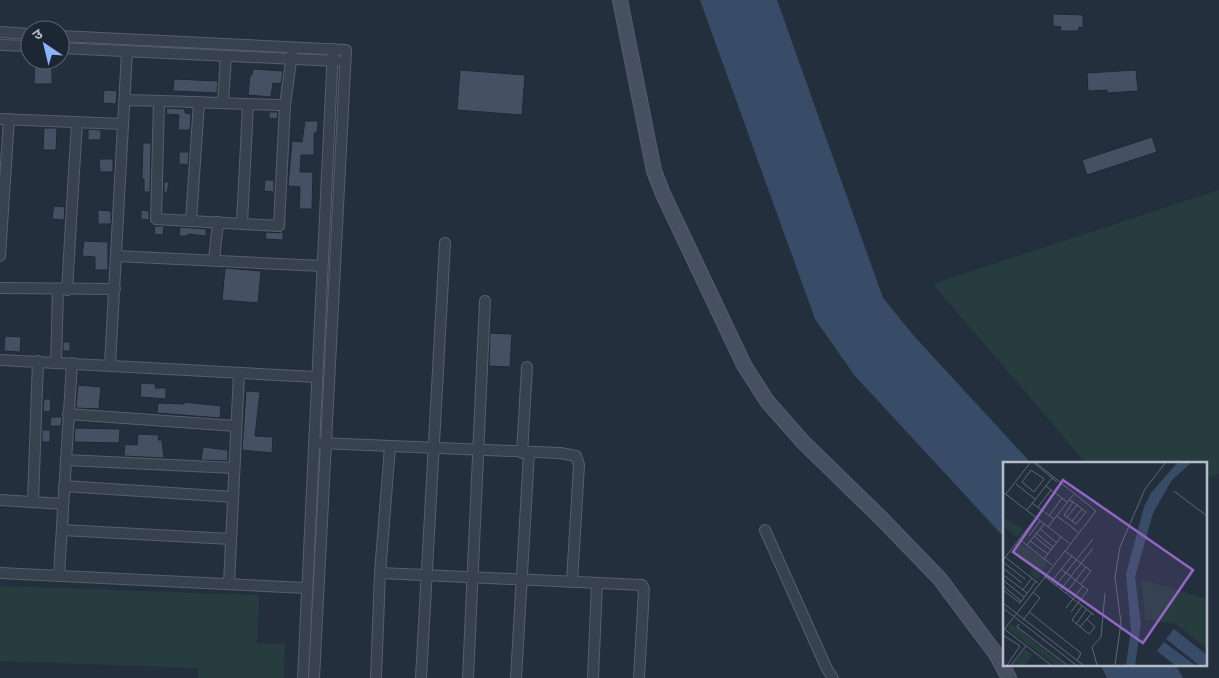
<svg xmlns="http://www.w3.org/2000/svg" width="1219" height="678" font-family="Cabin,'Noto Sans Devanagari',sans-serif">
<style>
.green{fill:#263c3f}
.water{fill:#394c67}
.building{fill:#455162;stroke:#1f2835}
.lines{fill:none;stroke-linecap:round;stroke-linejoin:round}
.street-casing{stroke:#565f6c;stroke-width:12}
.secondary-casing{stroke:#565f6c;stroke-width:16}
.street{stroke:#38414e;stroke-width:10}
.secondary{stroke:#465061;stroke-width:14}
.inset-road{fill:none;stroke:#5e6776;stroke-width:1}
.view{fill:#9266c3;fill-opacity:0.15;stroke:#9266c3;stroke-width:2.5}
.inset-edge{fill:none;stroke:#b4bcc9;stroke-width:2.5}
</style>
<rect width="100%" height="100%" fill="#242f3e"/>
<g class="green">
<path d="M1219 190V474L1205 480V463H1086L933 284Z"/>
<path d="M0 586 259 595 257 643 285 644 284 678H198V668L0 661Z"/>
</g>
<g class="water">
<path d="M700 0H777L883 298 914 336 1031 463H1004V537L855 376 815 319Z"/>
<path d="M1100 664H1175L1183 678H1107Z"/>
</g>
<g class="building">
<path d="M1053 14 1083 15V28L1079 27 1078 31H1060L1061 27 1053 26Z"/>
<path d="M35 61 52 62V84H34Z"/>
<path d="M253 69 283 71 281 84 273 83 271 97 248 95 250 75H252Z"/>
<path d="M460 70 525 75 522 115 457 110Z"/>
<path d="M1136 70 1138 91 1107 93V90L1088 91 1087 73Z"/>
<path d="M174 79 218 81 217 93 173 91Z"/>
<path d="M104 90 117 91 116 104 103 103Z"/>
<path d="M167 108 185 109V113L191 114 190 130H178L179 115 166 114Z"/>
<path d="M269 112H278L277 119 269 118Z"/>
<path d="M305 121H318L317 133H314V155H301L300 172H313L312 209H299L300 187 288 186 292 141 302 142Z"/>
<path d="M44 128H57L56 150H43Z"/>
<path d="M88 129 101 130V140H88Z"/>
<path d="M1152 137 1157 152 1087 175 1082 160Z"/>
<path d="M143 143H151L150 192H144V179H142Z"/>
<path d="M179 152H189L188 165 179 164Z"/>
<path d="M99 159H113V172H100Z"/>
<path d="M265 180H274V192L264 191Z"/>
<path d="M164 182H169L167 193H164Z"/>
<path d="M54 206 65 207 64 220 52 219Z"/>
<path d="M98 210 111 211V224H98Z"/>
<path d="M141 210 149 211V220L141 219Z"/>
<path d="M155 226H164L163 235 154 234Z"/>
<path d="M180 227 206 229V236L188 234V236H179Z"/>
<path d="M283 231V240L265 239 266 232 279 233Z"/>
<path d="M84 241 108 242V270H95V257L82 256Z"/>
<path d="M225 268 261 271 258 303 222 300Z"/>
<path d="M490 333 512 334 510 367 489 366Z"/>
<path d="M5 336 21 337 20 352 4 351Z"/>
<rect x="63" y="342" width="7" height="9"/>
<path d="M141 383 156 384 155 388H166V399L140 397Z"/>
<path d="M78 385 101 387 99 409 76 408Z"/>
<path d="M246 391 260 392 255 436 273 437 272 453 242 450Z"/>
<path d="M44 399H51L50 412 43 411Z"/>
<path d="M184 402 221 406 220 418 157 413 158 403 184 404Z"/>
<path d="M51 417H62L61 426H50Z"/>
<path d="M75 428 120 429 119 443 74 442Z"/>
<rect x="42" y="430" width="8" height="12"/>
<path d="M138 434 159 435 158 440H162L164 458 124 456 125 444 137 445Z"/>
<path d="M203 447 228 450V461L201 460Z"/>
</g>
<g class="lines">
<defs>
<g id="street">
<path d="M0 32 30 34"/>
<path d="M60 36 346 50 314 678"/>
<path d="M0 45 30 46"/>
<path d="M60 48 337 61"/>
<path d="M125 100C178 101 232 104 285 105L279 226 156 219 159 101"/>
<path d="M223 103 226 56"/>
<path d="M285 105 292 54"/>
<path d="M0 119 123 124"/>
<path d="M191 221 199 102"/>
<path d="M242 223 248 105"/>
<path d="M0 256 9 119"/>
<path d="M116 256 322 266"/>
<path d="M214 260 218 222"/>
<path d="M0 288 115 289"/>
<path d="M67 290 77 122"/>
<path d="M0 360 316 377"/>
<path d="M56 362 58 289"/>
<path d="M110 365 127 51"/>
<path d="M68 414 236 426"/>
<path d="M320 443 560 453 576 456 579 465 572 582"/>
<path d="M522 453 527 367"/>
<path d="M66 460 234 468"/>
<path d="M64 486 233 497"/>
<path d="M0 500 63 504"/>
<path d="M33 502 38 361"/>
<path d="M62 530 231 539"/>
<path d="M765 530 827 669 833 678"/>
<path d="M0 573 306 588"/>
<path d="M380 573 642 585 644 589 639 678"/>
<path d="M59 576 72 363"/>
<path d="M229 584 239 373"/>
<path d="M303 678 333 49"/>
<path d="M376 678 380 573 390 447"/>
<path d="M421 678 445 243"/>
<path d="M468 678 485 301"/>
<path d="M516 678 529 453"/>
<path d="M593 678 597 583"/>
</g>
<path id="secondary" d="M620 0 654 171 663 194 744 365 767 401 803 442 881 518 940 579 996 654 1009 678"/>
</defs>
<use href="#street" class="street-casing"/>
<use href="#secondary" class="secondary-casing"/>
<use href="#street" class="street"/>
<use href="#secondary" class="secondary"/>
</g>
<g transform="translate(1003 462)">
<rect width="204" height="204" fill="#242f3e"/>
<path d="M0 55 20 67 14 75 2 66ZM16 80 44 100 35 118 26 111 31 103 10 88ZM138 117 204 137V187L173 162 142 157ZM9 162 61 203H52L5 167ZM22 187 30 193 22 203H9Z" fill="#263c3f"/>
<path d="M175 0H189L169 18 150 51 132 115 138 162 132 203H123L128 168 123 112 141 45 148 31ZM171 167 204 193V203H196L163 177ZM161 180 192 203H172L154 189Z" fill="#394c67"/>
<path class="inset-road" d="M30 0 54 20M28 8 41 17 31 30 19 20ZM13 22 32 37M43 24 64 40M171 29 204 54M0 30 66 81M3 32 27 1M66 38 70 40 74 43 83 50 73 62 61 53 70 40M29 41 51 57M35 45 48 28M24 48 49 16M46 54 59 36M54 54 75 70M64 55 74 43M69 59 79 47M45 65 70 33M37 67 54 81M33 71 50 85M26 74 37 59M31 74 48 88M16 77 49 103M27 79 45 92M24 83 41 62M62 89 88 109 78 122M2 95 35 121M41 97 58 75M0 98 52 31M0 100 22 117M0 106 19 121M58 107 85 128 68 150M2 114 24 131M41 114 91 153M0 118 21 135M48 120 69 94M53 123 90 77M0 124 18 139M58 127 90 86M0 128 17 141M20 128 29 116M63 131 83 105M0 141 80 203M17 141 33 119M79 144 69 158 86 172 92 165 84 157M0 146 73 203M63 146 80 124M26 150 78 191 74 199M11 155 93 49 32 0M20 158 37 136 30 130M16 162 14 165 64 203M73 162 84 147M77 165 89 151M0 166 48 203M0 169 10 156M0 173 17 184 4 203M8 203 23 184M94 203 89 185 98 175 102 131M112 203 118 161 112 115 117 85 142 27 163 0"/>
<path class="view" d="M60 18 190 108 140 181 10 90Z"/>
<rect width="204" height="204" class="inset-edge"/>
</g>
<g transform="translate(45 45) rotate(325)"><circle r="24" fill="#1d2633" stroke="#59626f"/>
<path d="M0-4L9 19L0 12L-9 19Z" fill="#8ab4f8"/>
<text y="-8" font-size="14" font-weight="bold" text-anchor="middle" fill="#b4bcc9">उ</text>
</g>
</svg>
